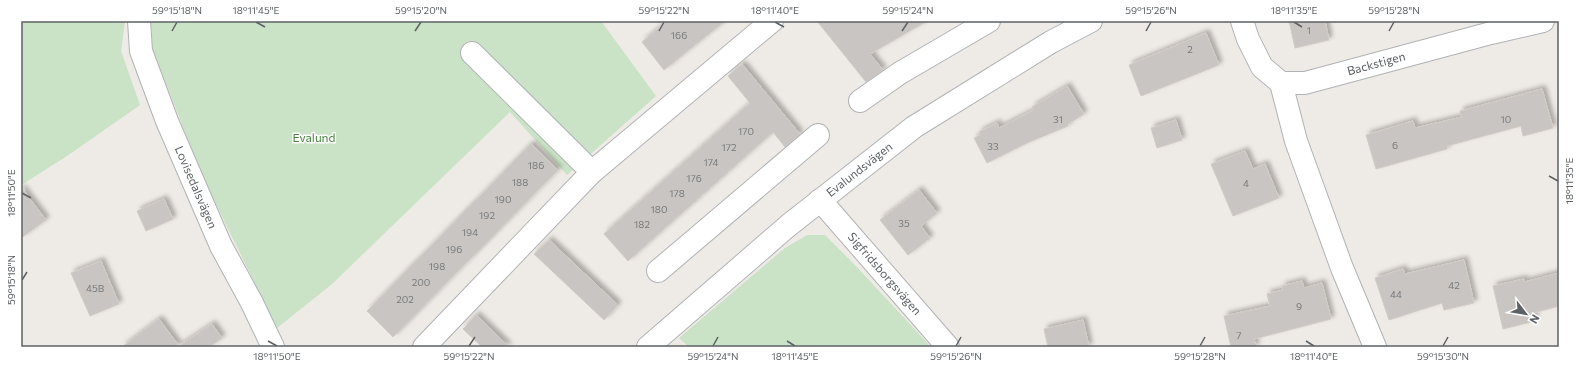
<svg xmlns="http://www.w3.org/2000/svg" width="1580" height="368" font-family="Commissioner,sans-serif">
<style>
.green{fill:#cae2c5}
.building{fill:#c9c5c2;stroke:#d2cbc4;filter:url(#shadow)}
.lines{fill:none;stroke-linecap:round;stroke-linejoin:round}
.minor-casing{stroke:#b0b3b6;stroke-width:24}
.minor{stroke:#fff;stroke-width:22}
.ticks{fill:none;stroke:#5d6164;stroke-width:1.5}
.labels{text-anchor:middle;stroke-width:3;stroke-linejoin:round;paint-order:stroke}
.number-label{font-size:10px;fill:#787a7c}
.street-label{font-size:12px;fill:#5d6164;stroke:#fff}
.park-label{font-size:12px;fill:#48813f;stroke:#fff}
.neatline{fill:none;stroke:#5d6164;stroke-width:1.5}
.ticks-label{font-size:10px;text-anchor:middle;fill:#5d6164}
</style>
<defs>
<filter id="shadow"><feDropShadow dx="3.5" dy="-3.5" stdDeviation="2" flood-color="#0004"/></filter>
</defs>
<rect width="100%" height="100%" fill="#eeeae5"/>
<g class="green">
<path d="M21 21H125L121 51 140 105 67 156 21 185Z"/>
<path d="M151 21H601L656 96 567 175 510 112 332 284 277 328 203 178 152 48Z"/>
<path d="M807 235H825L856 266 931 347H689L679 338 785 248Z"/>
</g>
<g class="building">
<path d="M667 21H725L664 70 642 42Z"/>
<path d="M817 21H927L870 54 883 70 866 82Z"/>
<path d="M1289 21H1325L1329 40 1295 48Z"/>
<path d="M1206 33 1219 65 1141 96 1129 65Z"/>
<path d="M742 64 800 134 785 147 773 132 628 261 604 234 750 103 728 76Z"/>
<path d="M1067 86 1084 114 1068 124V126L1027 143 987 163 974 138 981 135 979 132 997 123 999 128 1034 110 1032 107Z"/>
<path d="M1542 89 1553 128 1523 136 1521 126 1447 146V149L1376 169 1366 135 1413 121 1415 128 1462 117 1460 111Z"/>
<path d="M1176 120 1182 140 1157 148 1151 128Z"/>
<path d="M531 144 558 170 393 337 367 311Z"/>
<path d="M1245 151 1253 169 1265 164 1279 198 1233 216 1211 164Z"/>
<path d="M21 187 46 220 21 238Z"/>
<path d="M919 190 937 213 921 226 930 238 908 255 880 220Z"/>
<path d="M164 199 173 219 146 231 137 211Z"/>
<path d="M549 240 618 305 604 320 534 254Z"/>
<path d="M1464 260 1474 303 1444 310 1442 303 1389 320 1375 278 1403 269 1405 274Z"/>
<path d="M101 261 119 304 90 316 71 273Z"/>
<path d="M1559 273V306L1533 313 1535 321 1503 329 1493 286 1524 279V282Z"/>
<path d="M1302 281 1304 288 1322 283 1331 319 1254 339 1256 347H1231L1224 316 1270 306 1267 294 1283 290 1282 286Z"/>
<path d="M476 315 509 347H482L463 329Z"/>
<path d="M159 319 179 346 212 324 222 338 209 347H122Z"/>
<path d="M1083 320 1089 347H1048L1044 329Z"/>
</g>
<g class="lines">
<defs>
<g id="minor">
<path id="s1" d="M139 21 141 51 167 121 221 246 252 303 273 347"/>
<path id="s2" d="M1242 21 1248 39 1262 67 1281 83H1305L1491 33 1543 21"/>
<path d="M472 53 592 172"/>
<path d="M1281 83 1296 141 1342 268 1375 347"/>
<path d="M860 101 900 73 989 21"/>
<path id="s3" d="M820 200 948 347"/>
<path d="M658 271 818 135"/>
<path d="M424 347 592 172 772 21"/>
<path id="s4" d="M648 347 789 225 914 127 1051 42 1091 21"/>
</g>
</defs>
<use href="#minor" class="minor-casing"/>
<use href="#minor" class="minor"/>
</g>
<path class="ticks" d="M256 22 265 27M775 22 784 27M1294 22 1302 27M172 31 177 22M415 31 421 22M659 31 664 22M902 31 908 22M1146 31 1151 22M1389 31 1394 22M1549 176 1558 181M22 193 31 198M22 280 27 272M268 341 277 346M787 341 795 346M1306 341 1314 346M469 346 475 337M713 346 718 337M956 346 961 337M1200 346 1205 337M1443 346 1448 337"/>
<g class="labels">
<g class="number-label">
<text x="1309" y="34">1</text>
<text x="679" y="39">166</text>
<text x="1190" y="53">2</text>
<text x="1058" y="123">31</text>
<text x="1506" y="123">10</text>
<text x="746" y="135">170</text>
<text x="1395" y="149">6</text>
<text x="993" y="150">33</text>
<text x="729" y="151">172</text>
<text x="711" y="166">174</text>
<text x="536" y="169">186</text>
<text x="694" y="182">176</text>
<text x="520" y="186">188</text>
<text x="1246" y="187">4</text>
<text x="677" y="197">178</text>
<text x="503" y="203">190</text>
<text x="659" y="213">180</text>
<text x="487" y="219">192</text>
<text x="904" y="227">35</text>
<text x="642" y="228">182</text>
<text x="470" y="236">194</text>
<text x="454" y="253">196</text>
<text x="437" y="270">198</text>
<text x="421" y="286">200</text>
<text x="1454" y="289">42</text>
<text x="95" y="292">45B</text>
<text x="1396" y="298">44</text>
<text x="405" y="303">202</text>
<text x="1299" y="310">9</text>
<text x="1239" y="339">7</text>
</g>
<g class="street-label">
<text dy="4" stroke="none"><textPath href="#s2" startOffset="173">Backstigen</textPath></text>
<text dy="4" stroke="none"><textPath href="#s4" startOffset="276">Evalundsvägen</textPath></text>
<text dy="4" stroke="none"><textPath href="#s1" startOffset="177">Lovisedalsvägen</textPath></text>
<text dy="4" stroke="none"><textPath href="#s3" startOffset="98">Sigfridsborgsvägen</textPath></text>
</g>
<g class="park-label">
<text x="314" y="142">Evalund</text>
</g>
</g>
<rect width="1580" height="368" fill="none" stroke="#ffffff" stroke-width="44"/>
<g transform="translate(1526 314) rotate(121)" stroke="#ffffff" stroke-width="3" paint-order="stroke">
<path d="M0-3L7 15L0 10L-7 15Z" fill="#5d6164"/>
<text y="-6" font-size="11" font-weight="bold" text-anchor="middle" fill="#5d6164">N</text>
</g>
<rect x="22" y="22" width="1536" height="324" class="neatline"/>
<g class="ticks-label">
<text x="177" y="14">59°15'18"N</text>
<text x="256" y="14">18°11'45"E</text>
<text x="421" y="14">59°15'20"N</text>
<text x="664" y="14">59°15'22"N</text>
<text x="775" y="14">18°11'40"E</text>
<text x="908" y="14">59°15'24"N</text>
<text x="1151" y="14">59°15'26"N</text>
<text x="1294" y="14">18°11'35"E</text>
<text x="1394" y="14">59°15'28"N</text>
<text transform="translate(1569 181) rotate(-90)" y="4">18°11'35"E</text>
<text transform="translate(11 193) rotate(-90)" y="4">18°11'50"E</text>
<text transform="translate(11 280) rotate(-90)" y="4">59°15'18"N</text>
<text x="277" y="360">18°11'50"E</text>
<text x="469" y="360">59°15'22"N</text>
<text x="713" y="360">59°15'24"N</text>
<text x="795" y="360">18°11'45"E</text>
<text x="956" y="360">59°15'26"N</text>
<text x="1200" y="360">59°15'28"N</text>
<text x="1314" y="360">18°11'40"E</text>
<text x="1443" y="360">59°15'30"N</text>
</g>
</svg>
